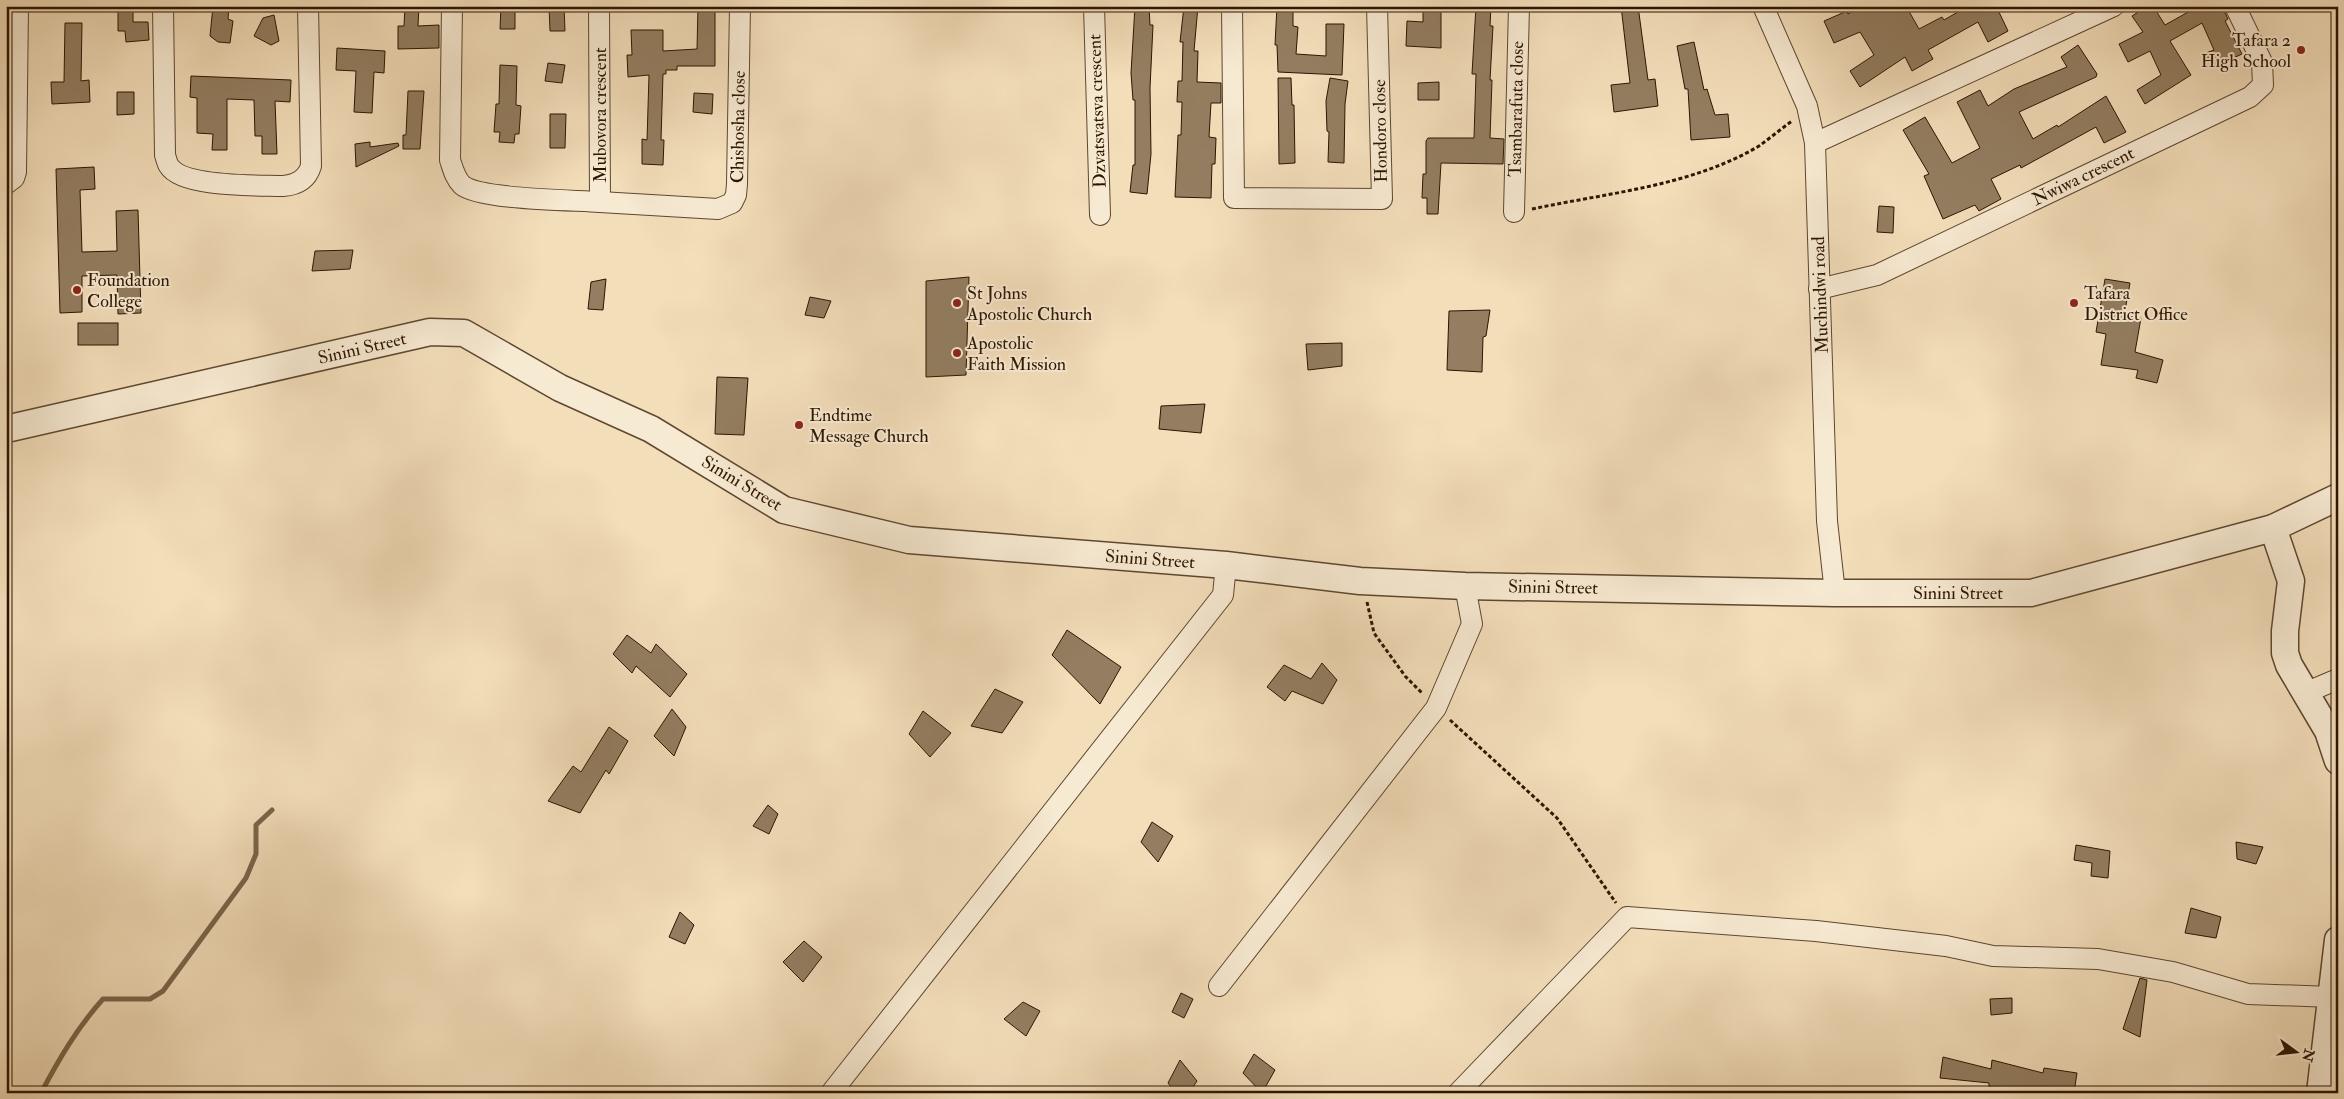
<svg xmlns="http://www.w3.org/2000/svg" width="2344" height="1099" font-family="'IM FELL Double Pica',serif">
<style>
.lines{fill:none;stroke-linecap:round;stroke-linejoin:round}
.stream{stroke:#7b654a;stroke-width:5}
.building{fill:#937e61;stroke:#2c1500}
.minor-casing{stroke:#5e472e;stroke-width:22}
.tertiary-casing{stroke:#5e472e;stroke-width:29}
.path{stroke:#2c1500;stroke-width:3;stroke-dasharray:4 2.5;stroke-linecap:butt}
.minor{stroke:#f7ead2;stroke-width:20}
.tertiary{stroke:#f7ead2;stroke-width:26}
.poi-dot{fill:#8f2418;stroke:#f7ead2;stroke-width:2}
.labels{text-anchor:middle;stroke-width:4;stroke-linejoin:round;paint-order:stroke}
.poi-label{font-size:18px;fill:#2c1500;stroke:#f7ead2;text-anchor:start}
.street-label{font-size:18px;fill:#2c1500;stroke:#f7ead2}
</style>
<rect width="100%" height="100%" fill="#f3deba"/>
<filter id="stains"><feTurbulence type="fractalNoise" baseFrequency=".004" numOctaves="4"/><feColorMatrix values="0 0 0 0 .2 0 0 0 0 .09 0 0 0 0 .02 0 0 0 .5 -.17"/></filter>
<radialGradient id="worn" r=".72"><stop offset=".6" stop-color="#630" stop-opacity="0"/><stop offset="1" stop-color="#630" stop-opacity=".3"/></radialGradient>
<g class="lines">
<path class="stream" d="M41 1093C59 1059 77 1028 103 999H150L163 991 246 878 256 854V825L272 810"/>
</g>
<g class="building">
<path d="M118 6H133V22H148L149 40 126 42 125 31H118Z"/>
<path d="M213 6H229L228 19 233 21 230 43 218 42 210 36Z"/>
<path d="M405 6H419L418 26 439 25V48L398 49V26H404Z"/>
<path d="M501 6H515V29H500Z"/>
<path d="M549 6H564L565 31H550Z"/>
<path d="M698 6H715V66H677V70H666V74H663L661 140H664L663 165 642 164V139L647 140 649 75 628 77 627 55H632L631 30H663V51L697 49Z"/>
<path d="M1135 6H1149L1150 25H1153L1150 88 1151 154 1147 194 1130 192 1133 165H1135V100H1133L1131 73Z"/>
<path d="M1184 6H1198L1194 51H1198L1197 82 1221 83V103H1211L1209 137 1216 138 1215 164H1212L1211 198 1175 197 1178 135H1181L1182 102H1177L1178 81H1182L1183 42H1180Z"/>
<path d="M1277 6H1293V26L1298 27 1296 54 1326 56V24H1344L1342 75 1278 72 1277 45H1275Z"/>
<path d="M1423 6H1441V48L1406 46 1407 21 1423 22Z"/>
<path d="M1476 6H1491L1490 26H1493L1490 80H1492L1490 138 1504 139 1503 164 1441 163 1438 214H1427V198H1422L1423 174H1426V141L1428 138H1474L1476 74H1472Z"/>
<path d="M1621 6H1638L1648 80 1655 79 1658 106 1614 112 1611 85 1630 83Z"/>
<path d="M1860 6H1906L1919 29 1942 17 1944 20 1963 9 1964 12 1971 8 1970 6H2004L1998 10 2008 31 1988 42 1978 22 1928 50 1933 59 1912 71 1905 57 1860 87 1850 71 1874 55 1860 32 1834 43 1824 21 1847 11 1848 14Z"/>
<path d="M2148 6H2153L2165 25 2199 6H2222L2228 19 2225 21 2242 54 2212 68 2206 53 2214 50 2202 23 2170 41 2191 75 2145 104 2137 90 2161 75 2150 51 2128 62 2119 44 2143 32 2132 16Z"/>
<path d="M274 15 279 41 271 45 254 36 263 18Z"/>
<path d="M65 23H82L81 81 89 80 90 102 52 104 51 82H64Z"/>
<path d="M1694 42 1704 90 1707 89 1715 115 1728 114 1730 137 1691 140 1688 89H1685L1677 46Z"/>
<path d="M2078 45 2097 74 2096 77 2019 112 2033 139 2057 125 2058 127 2106 96 2126 132 2104 143 2096 127 2021 168 2020 165 1991 179 2001 199 1979 211 1975 205 1943 219 1924 176 1929 174 1903 130 1925 117 1952 163 1980 148 1957 102 1980 90 1988 106 2014 89 2067 67 2061 57Z"/>
<path d="M337 48 385 51 384 73 374 72 372 113 354 112 356 71 336 70Z"/>
<path d="M548 63 565 65 562 83 545 81Z"/>
<path d="M500 65 517 66 516 105 521 106 519 134H515L514 143 499 142 500 132H494L496 104H499Z"/>
<path d="M191 76 291 80 290 102 275 101 277 154H262V136H255L254 100 227 99V150H212L213 134 197 133V98L190 97Z"/>
<path d="M1278 78H1291L1292 105H1294L1295 163 1279 164Z"/>
<path d="M1330 78 1348 81 1345 104 1344 163 1328 162 1329 132 1327 131 1326 101Z"/>
<path d="M1439 82V100H1418V83Z"/>
<path d="M408 91H424L420 149H403V135H406Z"/>
<path d="M117 92H134V114L117 115Z"/>
<path d="M694 93 713 94 712 114 693 112Z"/>
<path d="M550 114H566L565 148H550Z"/>
<path d="M370 142V147L398 143 399 146 356 167 355 144Z"/>
<path d="M94 167 95 189 80 190 82 252 117 251 116 211 138 210 141 313 118 314 117 275 82 276V312L60 313 56 169Z"/>
<path d="M1879 206 1894 207 1893 233 1877 232Z"/>
<path d="M353 250 350 269 312 271 315 251Z"/>
<path d="M969 277 966 375 926 377V281Z"/>
<path d="M606 279 603 310 588 309 591 282Z"/>
<path d="M2105 279 2130 283 2124 316 2141 318 2135 352 2163 360 2157 383 2136 378 2138 370 2101 365 2106 334 2096 332Z"/>
<path d="M810 297 831 301 824 318 805 315Z"/>
<path d="M1490 310 1486 336 1483 337 1482 372 1447 370 1449 311Z"/>
<rect x="78" y="323" width="40" height="22"/>
<path d="M1342 343V366L1308 370 1306 344Z"/>
<path d="M717 377 748 378 744 435 715 434Z"/>
<path d="M1205 404 1201 433 1159 429 1161 406Z"/>
<path d="M1067 630 1121 667 1100 704 1052 655Z"/>
<path d="M627 635 651 653 656 644 687 674 670 697 636 666 632 673 613 654Z"/>
<path d="M1322 663 1337 680 1323 704 1292 691 1285 701 1267 687 1284 665 1311 679Z"/>
<path d="M995 689 1023 702 1002 733 971 726Z"/>
<path d="M672 709 686 727 674 756 654 736Z"/>
<path d="M923 711 951 733 930 757 909 734Z"/>
<path d="M609 727 628 741 609 774 606 770 580 813 548 801 573 766 581 772Z"/>
<path d="M768 805 778 814 769 834 753 826Z"/>
<path d="M1152 822 1173 836 1158 862 1141 842Z"/>
<path d="M2236 842 2263 847 2256 864 2237 859Z"/>
<path d="M2076 845 2110 851 2108 878 2091 876 2092 863 2074 860Z"/>
<path d="M2191 908 2221 917 2216 938 2185 933Z"/>
<path d="M680 912 694 925 685 944 669 937Z"/>
<path d="M804 941 822 957 803 982 783 962Z"/>
<path d="M2140 978 2147 980 2140 1037 2123 1029Z"/>
<path d="M1181 993 1193 999 1184 1018 1172 1012Z"/>
<path d="M2012 998V1013L1991 1015 1990 999Z"/>
<path d="M1023 1002 1040 1011 1026 1036 1004 1019Z"/>
<path d="M1254 1054 1275 1070 1262 1093 1243 1073Z"/>
<path d="M1943 1057 1991 1069 1992 1060 2043 1073 2044 1068 2077 1073 2074 1093H2040V1091L1989 1087V1083L1940 1078Z"/>
<path d="M1180 1060 1197 1081 1189 1093H1176L1168 1083Z"/>
</g>
<g class="lines">
<defs>
<g id="minor">
<path d="M163 6 165 155C166 158 167 163 169 166 183 188 259 185 283 186 297 185 307 179 311 166L308 6"/>
<path d="M452 6 450 160C453 169 455 178 462 185 480 200 573 200 600 202L599 6"/>
<path d="M1094 6 1100 215"/>
<path d="M1232 6 1234 198 1382 199 1377 6"/>
<path d="M1763 6 1807 106 1815 143 1827 521 1835 593"/>
<path d="M1815 143 2114 6"/>
<path d="M6 184 14 178 16 172 18 6"/>
<path d="M600 202 718 209 732 203 736 195 737 184 740 6"/>
<path d="M1514 212 1519 6"/>
<path d="M1819 289 1877 275 2250 97 2263 85 2262 62 2235 6"/>
<path d="M2305 693 2338 679"/>
<path d="M1219 986 1436 708 1472 624 1465 586"/>
<path d="M831 1093 1223 595 1226 565"/>
<path d="M1458 1093 1627 917 1816 931 1946 946 1993 956 2098 959 2173 972 2248 994 2332 997"/>
</g>
<g id="tertiary">
<path d="M6 429 430 332 464 333 560 388 651 429 784 510 909 540 1226 565 1360 581 1465 586 1835 593H2031L2273 528 2338 497"/>
<path d="M2273 528 2291 581 2285 631V653L2289 665 2328 731 2338 761"/>
<path d="M2320 1093 2338 940"/>
</g>
</defs>
<use href="#minor" class="minor-casing"/>
<use href="#tertiary" class="tertiary-casing"/>
<g class="path">
<path d="M1532 209C1607 193 1692 186 1759 146 1770 138 1781 129 1792 121"/>
<path d="M1367 602 1374 633 1405 676 1422 693"/>
<path d="M1450 720 1557 818 1616 903"/>
</g>
<use href="#minor" class="minor"/>
<use href="#tertiary" class="tertiary"/>
</g>
<g class="poi-dot">
<circle cx="2301" cy="50" r="5"/>
<circle cx="77" cy="290" r="5"/>
<circle cx="957" cy="303" r="5"/>
<circle cx="2074" cy="303" r="5"/>
<circle cx="957" cy="353" r="5"/>
<circle cx="799" cy="425" r="5"/>
</g>
<g class="labels">
<g class="poi-label">
<text x="2291" y="46" text-anchor="end">Tafara 2<tspan x="2291" dy="21">High School</tspan></text>
<text x="87" y="286">Foundation<tspan x="87" dy="21">College</tspan></text>
<text x="967" y="299">St Johns<tspan x="967" dy="21">Apostolic Church</tspan></text>
<text x="2084" y="299">Tafara<tspan x="2084" dy="21">District Office</tspan></text>
<text x="967" y="349">Apostolic<tspan x="967" dy="21">Faith Mission</tspan></text>
<text x="809" y="421">Endtime<tspan x="809" dy="21">Message Church</tspan></text>
</g>
<g class="street-label">
<text transform="translate(1516 109) rotate(-89)" y="6">Tsambarafuta close</text>
<text transform="translate(1097 111) rotate(-92)" y="6">Dzvatsvatsva crescent</text>
<text transform="translate(600 115) rotate(-90)" y="6">Mubovora crescent</text>
<text transform="translate(738 127) rotate(-89)" y="6">Chishosha close</text>
<text transform="translate(1380 131) rotate(-91)" y="6">Hondoro close</text>
<text transform="translate(2083 176) rotate(-26)" y="6">Nwiwa crescent</text>
<text transform="translate(1820 295) rotate(-92)" y="6">Muchindwi road</text>
<text transform="translate(362 348) rotate(-13)" y="6">Sinini Street</text>
<text transform="translate(742 483) rotate(31)" y="6">Sinini Street</text>
<text transform="translate(1150 559) rotate(4)" y="6">Sinini Street</text>
<text transform="translate(1553 587) rotate(1)" y="6">Sinini Street</text>
<text x="1958" y="599">Sinini Street</text>
</g>
</g>
<rect width="2344" height="1099" fill="none" stroke="#f3deba" stroke-width="25"/>
<rect x="8" y="8" width="2329" height="1084" fill="none" stroke="#2c1500" stroke-width="2.5"/>
<rect x="12" y="12" width="2319" height="1074" fill="none" stroke="#2c1500"/>
<g transform="translate(2296 1052) rotate(105)" stroke="#f7ead2" stroke-width="4" paint-order="stroke">
<path d="M0-4L9 19L0 12L-9 19Z" fill="#2c1500"/>
<text y="-8" font-size="14" font-weight="bold" text-anchor="middle" fill="#2c1500">N</text>
</g>
<rect width="100%" height="100%" filter="url(#stains)"/>
<rect width="100%" height="100%" fill="url(#worn)"/>
</svg>
